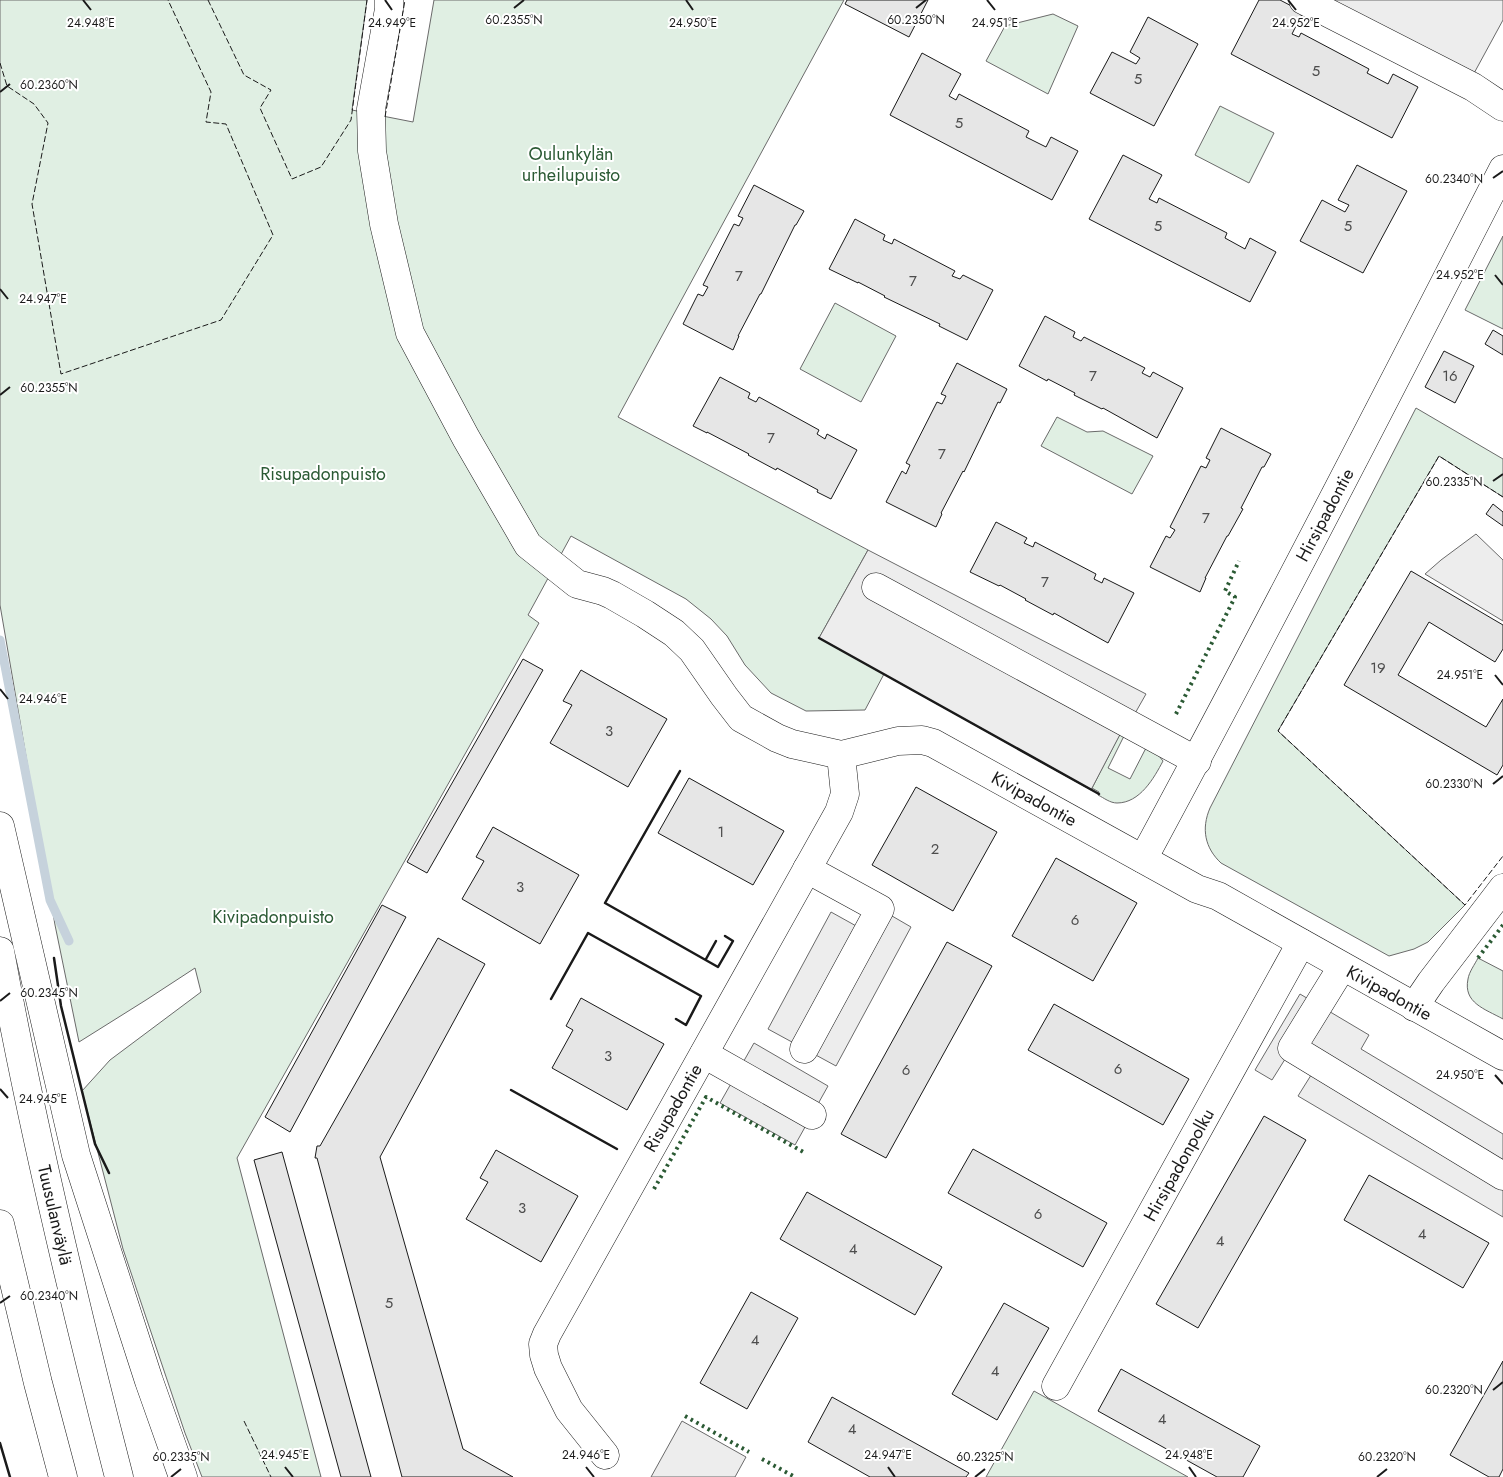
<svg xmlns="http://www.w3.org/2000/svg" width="1503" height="1477" font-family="Jost,sans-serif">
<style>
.green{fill:#e0efe3;stroke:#6a6a6a}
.parking{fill:#ededed;stroke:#6a6a6a}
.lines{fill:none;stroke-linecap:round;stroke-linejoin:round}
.stream{stroke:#c6d2dc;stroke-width:9}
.building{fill:#e6e6e6;stroke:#1a1a1a}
.minor-casing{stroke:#1a1a1a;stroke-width:29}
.highway-casing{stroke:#1a1a1a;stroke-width:29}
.minor{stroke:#fff;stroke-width:28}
.highway{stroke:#fff;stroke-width:28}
.hedge{stroke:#2b5a34;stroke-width:4;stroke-dasharray:2.5 4;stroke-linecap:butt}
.fence{stroke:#1a1a1a;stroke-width:1;stroke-dasharray:6 2.5;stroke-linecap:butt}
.wall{stroke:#1a1a1a;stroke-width:2.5}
.ticks{fill:none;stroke:#1a1a1a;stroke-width:2}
.labels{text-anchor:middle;stroke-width:4;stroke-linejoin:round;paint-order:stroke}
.number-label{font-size:15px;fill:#4d4d4d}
.park-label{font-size:18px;fill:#2b5a34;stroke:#fff}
.street-label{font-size:18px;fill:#1a1a1a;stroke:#fff}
.ticks-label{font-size:12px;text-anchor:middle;fill:#1a1a1a;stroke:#fff;stroke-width:4;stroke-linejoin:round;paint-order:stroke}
</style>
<rect width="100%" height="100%" fill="#fff"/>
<g class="green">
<path d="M0 0H367L352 110 413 122 434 0H844L618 417 868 550 819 638 884 674 865 710 806 711 771 693 745 665 727 636 711 619 686 599 571 536 528 615 539 623 237 1158 321 1477H202L185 1433 123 1249 82 1091 110 1060 201 992 195 968 146 1000 79 1042 55 925 0 605Z"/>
<path d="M1053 14 1078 26 1048 94 986 61 1005 26Z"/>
<path d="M1220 106 1274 133 1249 183 1195 155Z"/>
<path d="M1503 236V329L1465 310Z"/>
<path d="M835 303 896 336 861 402 800 369Z"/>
<path d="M1416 408 1503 459V497L1439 456 1278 731 1465 905 1428 942 1414 949 1389 956 1221 863C1205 848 1201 829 1210 808Z"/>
<path d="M1057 417 1087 432 1103 431 1153 456 1132 494 1041 446Z"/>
<path d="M1121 732 1125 734 1108 768 1130 779 1147 746 1159 756 1163 761C1154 778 1140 803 1117 803 1110 803 1104 798 1098 795L1099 792 1092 788Z"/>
<path d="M1478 958 1503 971V1019C1485 1009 1463 1003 1468 979 1469 972 1475 964 1478 958Z"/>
<path d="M1034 1391 1188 1477H986Z"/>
</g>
<g class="parking">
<path d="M1302 0H1503V20L1466 88Z"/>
<path d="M1476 534 1503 560V621L1425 574 1441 560Z"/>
<path d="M868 550 1146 694 1129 724 1126 723 1091 790 819 638Z"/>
<path d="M880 909 911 927 836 1066 768 1029 831 912 867 932Z"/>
<path d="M1300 994 1369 1035 1361 1049 1503 1134V1217L1298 1096 1318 1064 1292 1048 1272 1080 1255 1070Z"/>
<path d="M754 1043 828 1086 795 1145 720 1103Z"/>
<path d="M682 1421 746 1457 735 1477H651Z"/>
</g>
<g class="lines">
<path class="stream" d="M0 640 50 900 69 941"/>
</g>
<g class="building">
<path d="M847 0H928L909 37 845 4Z"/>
<path d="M1259 0H1280L1303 12 1292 34 1299 37 1301 33 1369 69 1367 73 1388 84 1393 74 1418 87 1392 138 1231 54Z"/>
<path d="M1148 17 1198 44 1154 126 1090 93 1112 52 1136 64 1140 58 1130 52Z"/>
<path d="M922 53 961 74 949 96 956 100 959 94 1029 131 1026 137 1046 147 1051 137 1078 151 1052 200 890 115Z"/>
<path d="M1123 155 1162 175 1149 199 1157 203 1159 198 1227 233 1225 238 1245 249 1250 238 1276 252 1250 302 1089 219Z"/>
<path d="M1357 165 1407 191 1363 273 1300 241 1322 200 1345 212 1349 205 1338 200Z"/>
<path d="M754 185 804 211 796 225H795L761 294H760L738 336H739L733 350 683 324 698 294 703 296 708 287 703 285 734 224 739 226 743 218 738 216Z"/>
<path d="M855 219 885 235 883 240 892 244 894 239 955 271 952 276 960 279 963 275 993 290 967 340 939 326 940 324 884 297 885 296 858 282V283L829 269Z"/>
<path d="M1045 316 1075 332 1073 337 1081 341 1084 337 1145 368 1142 373 1150 377 1153 372 1183 388 1157 438 1103 408 1102 409 1074 395 1075 393 1048 379 1047 381 1019 366Z"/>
<path d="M1493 330 1503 336V355L1485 344Z"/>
<path d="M1444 351 1474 366 1455 403 1425 387Z"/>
<path d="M957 363 1007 389 1000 403 998 402 964 472 963 471 941 513 942 514 936 527 886 502 902 471 906 474 910 465 906 463 937 402 942 404 946 396 941 394Z"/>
<path d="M720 377 750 393 748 398 756 402 759 397 819 430 817 434 825 439 827 434 857 450 831 499 817 492 818 490 777 468 776 470 748 455 749 454 707 432V433L693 426Z"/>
<path d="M1221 428 1271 454 1264 467H1262L1241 508 1243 509 1228 536H1227L1205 578H1206L1200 592 1150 567 1166 536 1170 538 1175 530 1170 527 1201 466 1206 468 1210 460 1206 458Z"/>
<path d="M1493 504 1503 512V526L1486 514Z"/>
<path d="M996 522 1027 538 1024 543 1033 547 1035 542 1096 574 1094 579 1102 583 1104 578 1134 593 1108 643 1054 613 1053 615 1025 600 1026 599 1000 585 999 586 970 572Z"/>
<path d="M1411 571 1503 625V649L1495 662 1429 622 1398 675 1486 727 1503 699V765L1497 775 1344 685Z"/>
<path d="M523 659 543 670 427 873 407 862Z"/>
<path d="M581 670 667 719 628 787 550 743 572 705 563 701Z"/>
<path d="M689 778 784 831 753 885 658 833Z"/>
<path d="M916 787 997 832 953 911 872 865Z"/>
<path d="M493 827 579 875 540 944 462 899 484 861 476 857Z"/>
<path d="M1056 858 1137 903 1093 981 1012 936Z"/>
<path d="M382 905 406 917 290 1132 265 1117Z"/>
<path d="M438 938 485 964 380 1157 463 1449 513 1477H402L317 1158H315L317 1146H320Z"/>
<path d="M947 942 992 966 886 1158 841 1134Z"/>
<path d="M581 998 664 1044 627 1110 552 1068 573 1030 566 1026Z"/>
<path d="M1054 1004 1189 1079 1163 1125 1028 1050Z"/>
<path d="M1264 1116 1306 1140 1198 1328 1156 1304Z"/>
<path d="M973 1149 1107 1223 1083 1267 948 1193Z"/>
<path d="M496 1150 578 1196 541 1262 466 1219 488 1182 480 1178Z"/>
<path d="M282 1152 371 1477H341L254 1160Z"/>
<path d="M1369 1175 1489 1243 1463 1288 1344 1220Z"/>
<path d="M807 1192 942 1267 915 1315 780 1239Z"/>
<path d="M751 1292 798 1318 747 1409 700 1383Z"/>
<path d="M1004 1303 1049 1328 997 1420 952 1394Z"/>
<path d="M1503 1361V1469L1499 1477H1489L1450 1455Z"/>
<path d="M1121 1369 1260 1446 1243 1477H1217L1098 1411Z"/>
<path d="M832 1397 969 1473 966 1477H870L808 1442Z"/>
</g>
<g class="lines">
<defs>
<g id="minor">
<path d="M389 0V9L371 109 372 151 384 224 410 333 466 438 528 545 577 584 603 591 612 595 645 614 674 633 692 650 724 696 741 718 777 738 792 744 841 755 898 741 922 740 933 743 1197 889 1218 896 1503 1056"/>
<path d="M1303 0 1473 87 1503 107"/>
<path d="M876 587 1197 761"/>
<path d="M1143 859C1266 631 1385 400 1503 169"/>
<path d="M1342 967 1292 1048 1503 1176"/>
<path d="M1414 1007 1431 982 1503 888"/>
<path d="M804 1049 880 909 807 869"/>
<path d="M704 1054 812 1115"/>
<path d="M1056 1386 1301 943"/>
<path d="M605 1455 569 1410 548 1368 544 1355 543 1344 547 1334 839 812 845 794 841 755"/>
</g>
<g id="highway">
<path d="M0 826 76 1155 149 1381 183 1477"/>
<path d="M0 951C32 1128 74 1303 119 1477"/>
<path d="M0 1224 38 1383 63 1477"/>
</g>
</defs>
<use href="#minor" class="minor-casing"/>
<use href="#highway" class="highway-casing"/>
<use href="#minor" class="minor"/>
<use href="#highway" class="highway"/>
<g class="hedge">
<path d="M1176 714 1235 597 1225 591 1239 561"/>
<path d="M1478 958 1503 925"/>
<path d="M654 1189 706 1097 805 1153"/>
<path d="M685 1416 749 1452"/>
<path d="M762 1459 795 1477"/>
</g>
<g class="fence">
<path d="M208 0 244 75 271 90 260 108 292 179 321 167 351 120 367 0"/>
<path d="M0 63 7 86 34 104 48 123 32 204 61 374 221 320 273 235 226 124 206 122 211 92 168 0"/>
<path d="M385 117 405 0"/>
<path d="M1503 497 1439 456 1278 731 1465 905 1503 856"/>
<path d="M244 1421 271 1477"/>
</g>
<g class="wall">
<path d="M819 638 1099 794"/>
<path d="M680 771 605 903 718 967 733 941 725 936"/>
<path d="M54 958 61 1006 95 1144 109 1173"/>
<path d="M706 959 716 941"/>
<path d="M551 999 588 933 701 996 686 1025 676 1019"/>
<path d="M511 1090 617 1149"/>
<path d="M0 1443 10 1477"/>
</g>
</g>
<path class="ticks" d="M83 0 91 10M385 0 392 10M686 0 693 10M987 0 995 10M1288 0 1296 10M514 8 524 0M916 8 926 0M0 92 10 84M1493 178 1503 171M1495 275 1503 285M0 289 8 299M0 395 10 387M1493 481 1503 474M1495 675 1503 685M0 689 8 699M1493 784 1503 776M0 1001 10 993M1495 1075 1503 1084M0 1089 8 1098M0 1303 10 1296M1493 1390 1503 1382M285 1467 293 1477M586 1467 594 1477M888 1467 895 1477M1189 1467 1196 1477M171 1477 181 1469M975 1477 985 1469M1377 1477 1387 1469"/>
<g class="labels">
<g class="number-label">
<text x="1316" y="76">5</text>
<text x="1138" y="84">5</text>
<text x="959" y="128">5</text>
<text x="1158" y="231">5</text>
<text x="1348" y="231">5</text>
<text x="739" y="281">7</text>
<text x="913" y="286">7</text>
<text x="1093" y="381">7</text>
<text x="1450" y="381">16</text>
<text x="771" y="443">7</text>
<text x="942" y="459">7</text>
<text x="1206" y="523">7</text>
<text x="1045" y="587">7</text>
<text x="1378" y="673">19</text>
<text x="609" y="736">3</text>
<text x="721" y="837">1</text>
<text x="935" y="854">2</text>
<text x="520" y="892">3</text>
<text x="1075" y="925">6</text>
<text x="608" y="1061">3</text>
<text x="1118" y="1074">6</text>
<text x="906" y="1075">6</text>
<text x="522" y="1213">3</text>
<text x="1038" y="1219">6</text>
<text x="1422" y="1239">4</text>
<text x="1220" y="1246">4</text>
<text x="853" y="1254">4</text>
<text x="389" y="1308">5</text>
<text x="755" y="1345">4</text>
<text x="995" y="1376">4</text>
<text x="1162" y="1424">4</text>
<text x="852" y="1434">4</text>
</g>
<g class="park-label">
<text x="571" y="160">Oulunkylän<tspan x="571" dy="21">urheilupuisto</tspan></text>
<text x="323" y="480">Risupadonpuisto</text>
<text x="273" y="923">Kivipadonpuisto</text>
</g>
<g class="street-label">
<text transform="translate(1325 515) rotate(-62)" y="6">Hirsipadontie</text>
<text transform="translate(1034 799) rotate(29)" y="6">Kivipadontie</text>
<text transform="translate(1389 993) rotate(29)" y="6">Kivipadontie</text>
<text transform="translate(673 1108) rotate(-60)" y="6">Risupadontie</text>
<text transform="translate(1179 1165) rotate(-61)" y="6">Hirsipadonpolku</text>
<text transform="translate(55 1215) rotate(77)" y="6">Tuusulanväylä</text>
</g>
</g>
<g class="ticks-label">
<text x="514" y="24">60.2355°N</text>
<text x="916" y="24">60.2350°N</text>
<text x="91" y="27">24.948°E</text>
<text x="392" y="27">24.949°E</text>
<text x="693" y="27">24.950°E</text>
<text x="995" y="27">24.951°E</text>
<text x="1296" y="27">24.952°E</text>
<text x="49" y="89">60.2360°N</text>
<text x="1454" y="183">60.2340°N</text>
<text x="1460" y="279">24.952°E</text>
<text x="43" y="303">24.947°E</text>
<text x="49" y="392">60.2355°N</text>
<text x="1454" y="486">60.2335°N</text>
<text x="1460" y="679">24.951°E</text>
<text x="43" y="703">24.946°E</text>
<text x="1454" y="788">60.2330°N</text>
<text x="49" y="997">60.2345°N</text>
<text x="1460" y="1079">24.950°E</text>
<text x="43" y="1103">24.945°E</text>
<text x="49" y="1300">60.2340°N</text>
<text x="1454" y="1394">60.2320°N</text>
<text x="285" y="1459">24.945°E</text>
<text x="586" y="1459">24.946°E</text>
<text x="888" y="1459">24.947°E</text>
<text x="1189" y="1459">24.948°E</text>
<text x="181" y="1461">60.2335°N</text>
<text x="985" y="1461">60.2325°N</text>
<text x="1387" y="1461">60.2320°N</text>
</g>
</svg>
